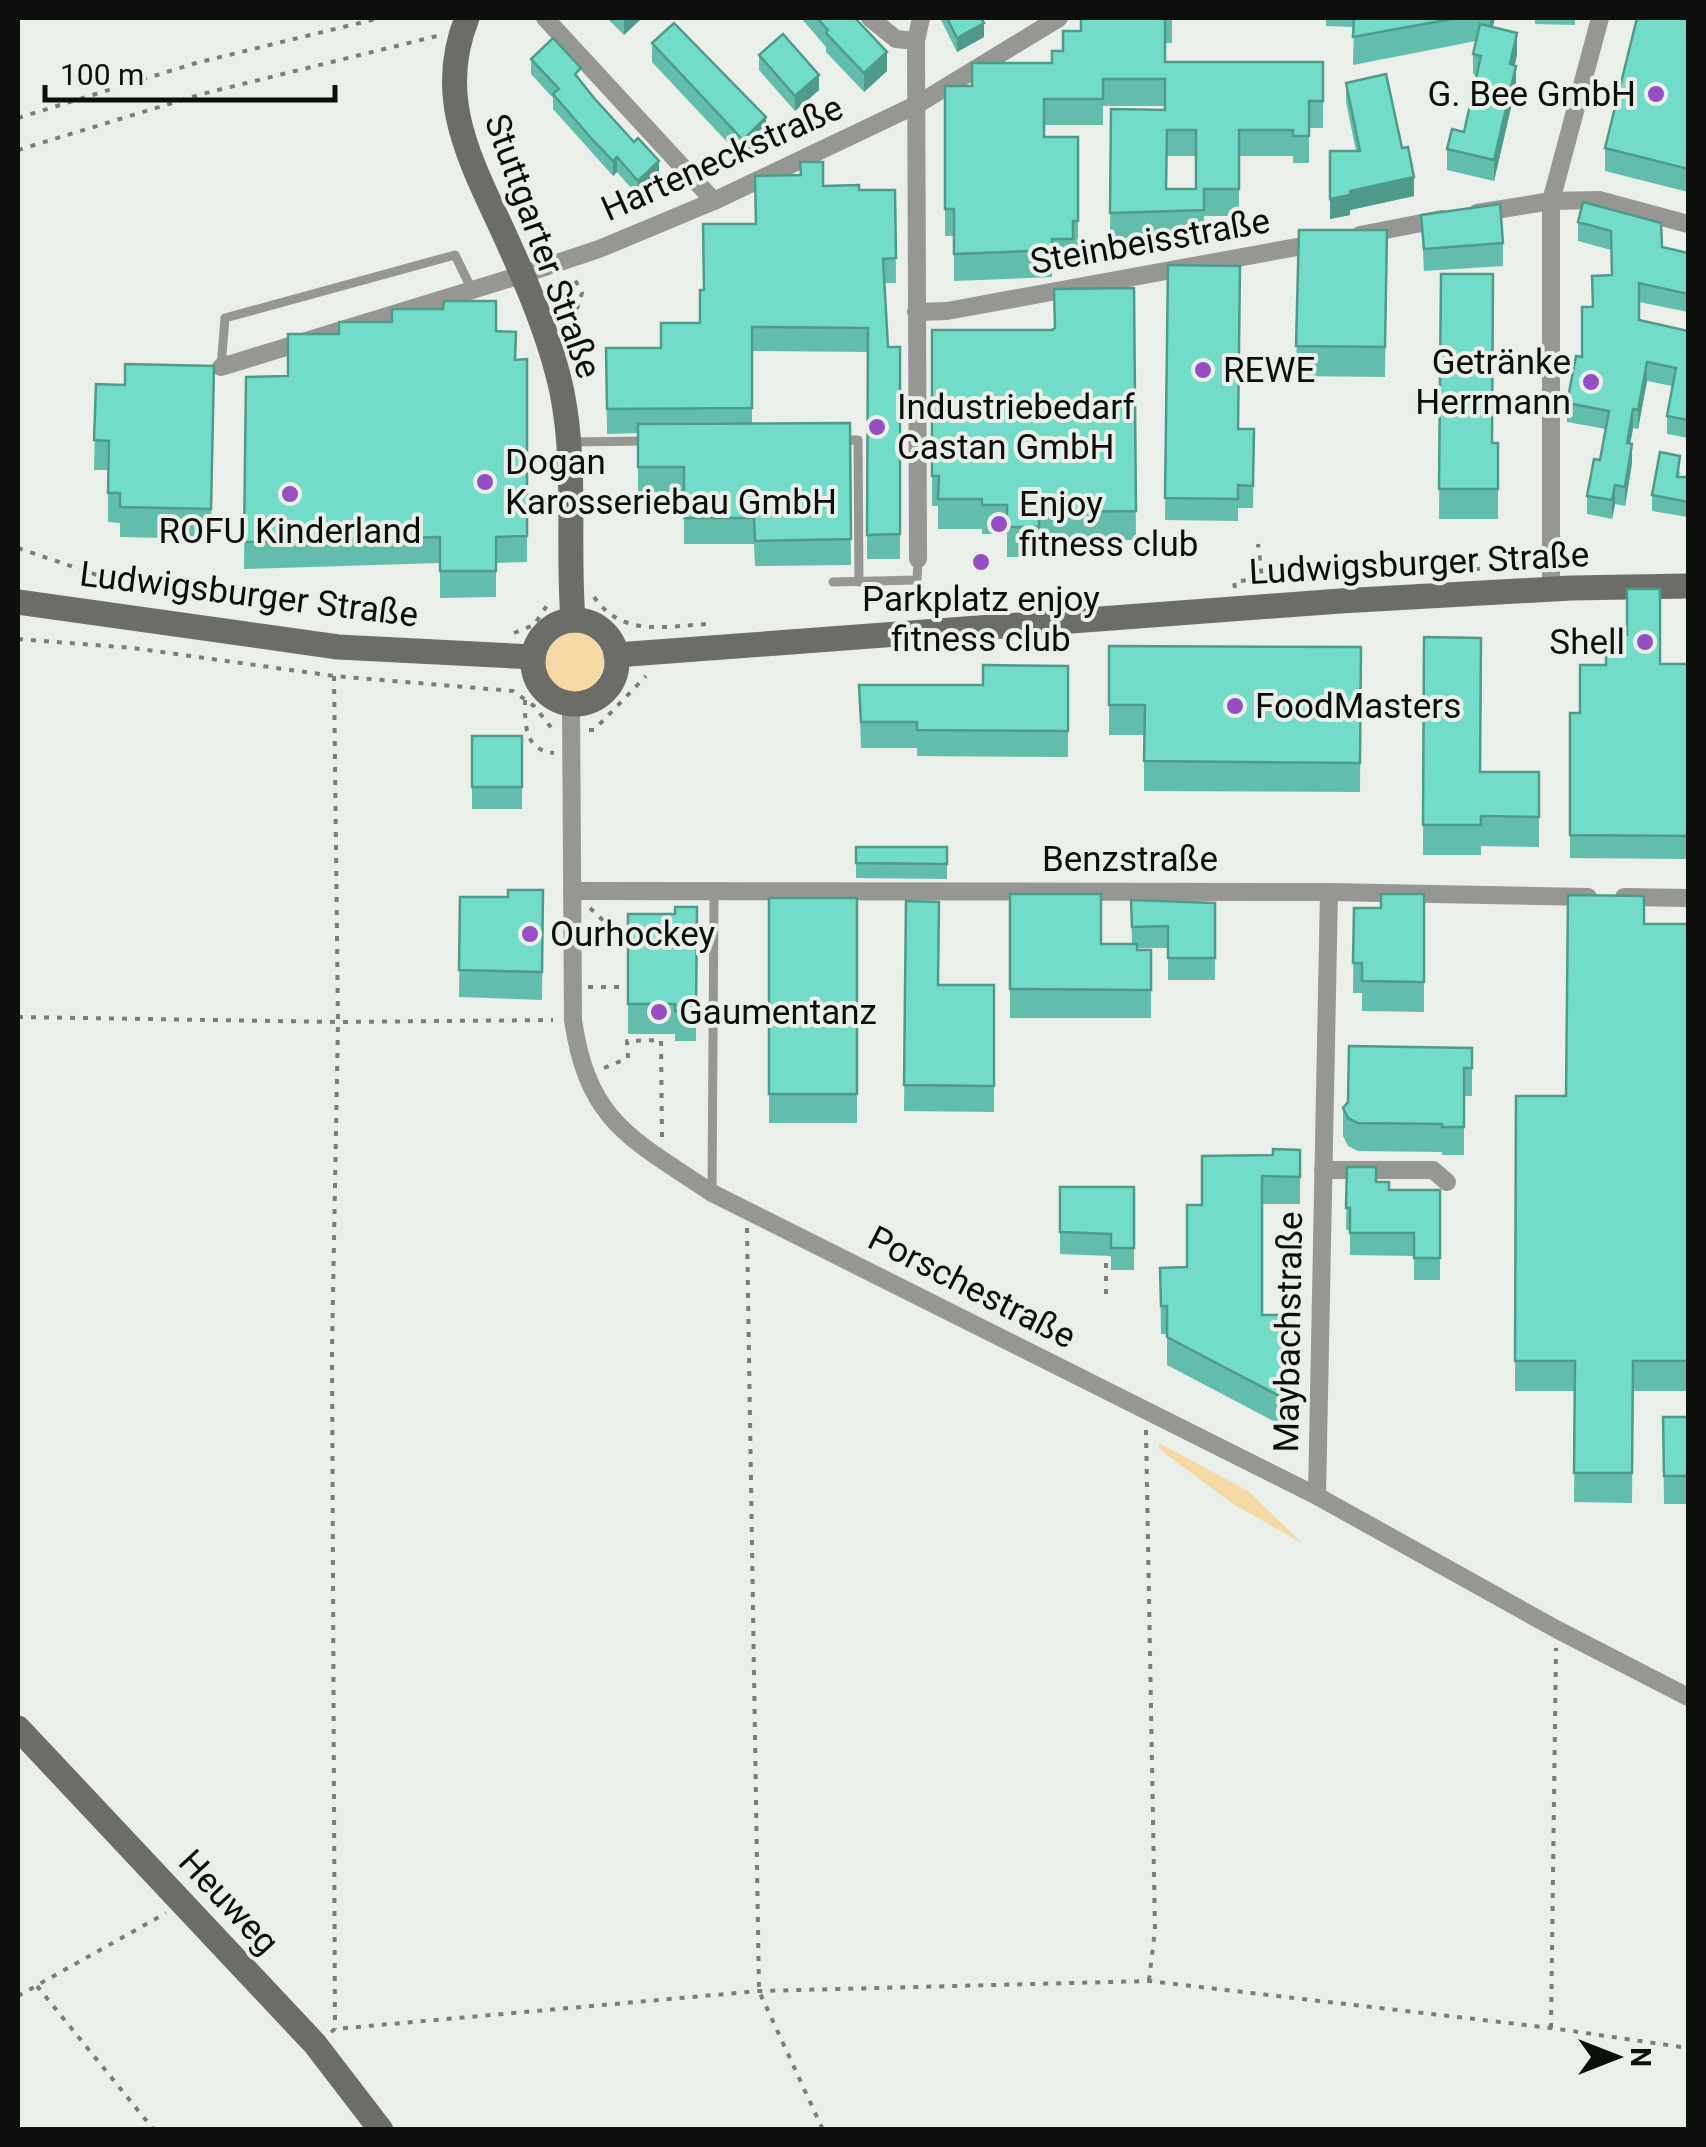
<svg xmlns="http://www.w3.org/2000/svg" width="1706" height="2147" font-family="Roboto,sans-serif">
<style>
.green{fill:#f4d9a5}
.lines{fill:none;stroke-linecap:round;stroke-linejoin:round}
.path{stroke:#7a7d7a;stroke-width:4;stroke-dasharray:5 8;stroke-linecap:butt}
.lane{stroke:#969693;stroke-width:9}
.street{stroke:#969693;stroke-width:18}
.secondary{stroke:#6c6d69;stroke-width:25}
.wall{fill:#62bdac;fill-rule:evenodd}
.shaded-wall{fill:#509a8c}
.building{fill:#72dcc8;stroke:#509a8c;stroke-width:2.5;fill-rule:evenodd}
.poi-dot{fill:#954fc3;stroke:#eaefea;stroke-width:4}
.labels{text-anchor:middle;stroke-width:8;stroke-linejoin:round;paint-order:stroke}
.poi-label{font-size:35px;fill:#0d0f0d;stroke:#eaefea;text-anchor:start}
.street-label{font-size:35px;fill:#0d0f0d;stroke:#eaefea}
</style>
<rect width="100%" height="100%" fill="#eaefea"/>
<g class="green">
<circle cx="573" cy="661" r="31"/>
<path d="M1159 1443 1248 1491 1302 1543 1233 1504 1159 1449Z"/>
</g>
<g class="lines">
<g class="path">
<path d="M18 118 196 63 380 18"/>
<path d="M18 150 202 94 437 36"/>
<path d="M569 334 582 293 574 278"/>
<path d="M18 548 97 575 103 594"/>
<path d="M1436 572 1531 565"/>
<path d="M1235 588 1234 582 1262 578 1258 544"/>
<path d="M929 590V610"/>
<path d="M594 597C623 638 665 626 708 624"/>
<path d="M514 633 534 625 550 601"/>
<path d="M18 639 133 648 334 676 513 691 534 706 554 731"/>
<path d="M334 676 338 1022 332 1350 335 2029"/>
<path d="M525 700C525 725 524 750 554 753"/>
<path d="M589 730H594L646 676"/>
<path d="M590 908 626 942"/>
<path d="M588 987H628"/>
<path d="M18 1017 338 1022 553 1020"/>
<path d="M604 1068 628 1058 627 1041 661 1040 662 1138"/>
<path d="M747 1228 759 1991 823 2130"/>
<path d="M1106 1294V1262L1115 1255"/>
<path d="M1146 1430 1155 1930 1149 1980"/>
<path d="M37 1986 154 2130"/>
<path d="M18 1996 166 1913"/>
<path d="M1551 2028 1556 1648"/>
<path d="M331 2032 335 2029 759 1991 1149 1981 1551 2028 1688 2048"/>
</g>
<g class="lane">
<path d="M221 367 225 318 455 255 472 290"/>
<path d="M841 440H858L859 582"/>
<path d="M571 442 646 441"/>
<path d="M833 582 917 580 918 559"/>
<path d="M712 1193 714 891"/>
</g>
<g class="street">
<path d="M545 18 714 201"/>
<path d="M870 18 896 39 916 41"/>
<path d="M1477 213 1551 201 1599 200 1688 224"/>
<path d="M1360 235 1442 219"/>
<path d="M916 312 947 311 1319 243"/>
<path d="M221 367 521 275 599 249 714 201 918 104 1059 18"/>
<path d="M918 559 916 41 921 18"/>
<path d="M1551 589V201L1600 18"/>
<path d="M571 704 573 1020C588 1123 632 1139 712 1193L1317 1496 1556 1629 1688 1697"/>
<path d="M572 891 1329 892 1588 897"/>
<path d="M1624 897 1688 898"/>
<path d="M1323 1170H1433L1447 1182"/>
<path d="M1317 1496 1329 892"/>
</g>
<g class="secondary">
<path d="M467 18C438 90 464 148 495 214 521 270 549 331 562 392 577 467 567 544 573 620"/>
<path d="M18 602 338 647 533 657"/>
<circle cx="575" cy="662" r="42"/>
<path d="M616 655 1340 601 1571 588 1688 586"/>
<path d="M18 1728 315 2044 381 2130"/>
</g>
</g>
<g class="wall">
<path d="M607 18H642L624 35Z"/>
<path d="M801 18H855L887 71 864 92 826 52V47Z"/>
<path d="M940 18H981L984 37 957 52Z"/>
<path d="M1081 18H1172V43H1165V62H1323V128H1309V163H1293V156H1239V216H1204V237L1110 239 1111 109 1165 110V106H1103V125H1044V137H1078V248H1073V266H1052V277L954 281V236H945V86H972L1052 63 1081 31ZM1167 156H1196V189H1167Z"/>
<path d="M1326 18H1495L1492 27 1517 54 1515 65 1516 86 1494 181 1447 170V149L1464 132 1477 76 1473 74V54L1476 41 1353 65 1354 27 1326 26Z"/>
<path d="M1535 18H1575V25L1535 24Z"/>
<path d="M1688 18V192L1605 171V148Z"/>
<path d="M652 43 766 136 743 159 652 62Z"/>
<path d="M759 55 819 90 795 111 759 70Z"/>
<path d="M531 59 581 81 659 176 638 196 617 172 613 176 553 109V98L531 74Z"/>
<path d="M1346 83 1414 196 1350 210V215L1330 219 1356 151 1346 102Z"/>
<path d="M823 186 859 190H895L896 283H884L888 347H900V559H867L868 352 752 351V424L850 423 851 565 755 566 754 544H684V492H638V433L607 434 606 348H661L700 323 755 224Z"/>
<path d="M1583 202 1662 247 1688 253V312L1639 302V320L1688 331V438L1667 434V416L1672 386 1647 381 1638 429 1633 428 1630 444 1632 463 1625 506 1615 504 1612 519 1587 514V496L1600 460 1606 429 1567 422V403L1582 357 1592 307 1612 275 1611 250 1578 241V222Z"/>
<path d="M1421 215 1503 243V266L1424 271Z"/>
<path d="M1299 230H1387L1385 377 1296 376Z"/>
<path d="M1168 265 1239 429H1254L1253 508H1238V521L1165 520Z"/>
<path d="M1441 274 1492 443H1498V519H1439Z"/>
<path d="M1134 288 1136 540 1039 541V557H1007V534H982V529H938V506H932V330H1052Z"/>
<path d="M527 359V562L496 563V597L440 598V563L244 569 246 377 288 376Z"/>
<path d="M96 384 214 396 211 539 120 537V523L108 522V470H94Z"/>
<path d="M1680 471 1679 477H1688V517L1652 511V495Z"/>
<path d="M1424 637 1480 772H1539V847L1481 846V855H1423Z"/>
<path d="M1109 646 1361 647 1360 792 1144 791V735H1109Z"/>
<path d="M1660 664H1688V859L1570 858V713H1580Z"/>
<path d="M1068 666V757L917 756V748H861L859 685H983Z"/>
<rect x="472" y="736" width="50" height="73"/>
<path d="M856 847H947V879L856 878Z"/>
<path d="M543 890 542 1000 459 997 460 897H508Z"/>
<path d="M1010 894 1101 944H1132L1131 900 1215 903V980H1168V948H1137V950H1151V1018H1010Z"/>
<path d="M1424 894V1012L1362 1011V993H1353L1354 908H1381Z"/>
<rect x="769" y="898" width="88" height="225"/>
<path d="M906 901 938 985H994V1112L904 1111Z"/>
<path d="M697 907 696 1041H675V1034H628V914H675Z"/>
<path d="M1644 924H1688V1391H1633L1632 1503 1574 1502 1575 1391H1515L1516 1096H1566Z"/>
<path d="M1472 1048V1096H1464V1155H1442V1152L1358 1151 1348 1146 1343 1136V1108Z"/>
<path d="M1300 1150V1204H1262V1315H1283V1426L1167 1365V1334H1161L1160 1268 1187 1267 1202 1205 1273 1155Z"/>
<path d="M1347 1167 1389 1190H1440V1280H1414V1256L1350 1255V1230H1346Z"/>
<path d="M1060 1187H1134V1270H1111V1256L1060 1254Z"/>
<path d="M1688 1395V1520V1504H1664L1663 1417H1688Z"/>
</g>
<g class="shaded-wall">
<path d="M627 18H642L624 35V20Z"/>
<path d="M1490 18H1495L1490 39Z"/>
<path d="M984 23V37L957 52V38Z"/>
<path d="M1517 33V54L1510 85V64Z"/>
<path d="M887 52V71L864 92V73Z"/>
<path d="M1516 66V86L1494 181V160Z"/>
<path d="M819 75V90L795 111V96Z"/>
<path d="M766 117V136L743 159V140Z"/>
<path d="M617 157V172L613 176V161Z"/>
<path d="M659 161V176L638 196V181Z"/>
<path d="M1414 177V196L1350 210V215L1330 219V199L1350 191Z"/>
<path d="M1647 362V381L1638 429V410Z"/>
<path d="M1633 409V428L1627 462V443Z"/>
<path d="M1632 444V463L1625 506V487Z"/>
<path d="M1615 485V504L1612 519V500Z"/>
</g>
<g class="building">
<path d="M817 18H855L887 52 864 73 826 33 828 30Z"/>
<path d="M947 18H981L984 23 957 38Z"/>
<path d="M1081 18H1165V62H1323V101H1309V136H1293V130H1239V189H1204V210L1110 213 1111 109 1165 110V79H1103V99H1044V137H1078V221H1073V239H1052V250L954 254V209H945V86H972V63H1052V51H1063V31H1081ZM1167 130H1196V189H1166Z"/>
<path d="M1354 18H1457L1353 37Z"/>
<path d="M1637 18H1688V169L1605 148Z"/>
<path d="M674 23 766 117 743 140 652 43Z"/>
<path d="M1480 24 1517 33 1510 64 1516 66 1494 160 1447 149 1452 129 1464 132 1481 56 1473 54Z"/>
<path d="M783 34 819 75 795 96 759 55Z"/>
<path d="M553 38 581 68 575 74 594 98 634 142 638 138 659 161 638 181 617 157 613 161 591 138 553 94 559 89 531 59Z"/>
<path d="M1386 74 1402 148 1408 147 1414 177 1350 191V195L1330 199V151H1360L1346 83Z"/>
<path d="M800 162H823V186L859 185V190H895L896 258 883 259 888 347H900V534L867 535 868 328 752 327V408L607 409 606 348H661V323H700V290H704L703 224H756L755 176 801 175Z"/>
<path d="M1583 202 1661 223 1662 247 1688 253V294L1639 283V320L1688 331V420L1667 416 1676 368 1647 362 1638 410 1633 409 1627 443 1632 444 1625 487 1615 485 1612 500 1587 496 1594 459 1600 460 1609 411 1567 403 1576 356 1582 357V307H1593L1592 276 1612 275 1611 231 1578 222Z"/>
<path d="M1500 204 1503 243 1424 249 1421 215Z"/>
<path d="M1299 230H1387L1385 347 1296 346Z"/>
<path d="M1168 265 1240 266 1238 429H1254L1253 486 1238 485V499L1165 498Z"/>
<path d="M1441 274H1493L1492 443H1498V489H1439Z"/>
<path d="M1134 288 1136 511 1039 512V527H1007V505H982V499H938L939 476H932V330H1052L1055 328 1054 289Z"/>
<path d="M444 301H496V331L516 332 515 360 527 359V536L496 537V571H440V537L244 542 246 377 288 376V334H339V322H392V309H443Z"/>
<path d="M125 364 214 366 211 509 120 507V493H108L109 441 94 440 96 384 125 385Z"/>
<path d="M850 423 851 539 755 541 754 518H684V467H638V424Z"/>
<path d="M1660 452 1680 456 1677 477H1688V502L1652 495Z"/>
<path d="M1627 589H1660V664H1688V836L1570 835V713H1580V665H1606V635H1627Z"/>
<path d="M1424 637 1481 638 1480 772H1539V817L1481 816V825H1423Z"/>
<path d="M1109 646 1361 647 1360 763 1144 761 1145 705H1109Z"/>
<path d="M983 665 1068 666V731L917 730V722H861L859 685H983Z"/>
<rect x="472" y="736" width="50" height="51"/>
<path d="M856 847H947V864L856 863Z"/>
<path d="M508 890H543L542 972 459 970 460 897H508Z"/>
<path d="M1010 894H1101V944H1137V950H1151V990L1010 989Z"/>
<path d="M1381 894H1424V982L1362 981V963H1353L1354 908H1381Z"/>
<path d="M1568 895 1644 896V924H1688V1361H1633L1632 1473H1574L1575 1361H1515L1516 1096H1566Z"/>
<rect x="769" y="898" width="88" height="196"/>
<path d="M1131 900 1215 903V958H1168V926L1132 927Z"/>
<path d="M906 901 939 902 938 985H994V1086L904 1085Z"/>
<path d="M675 907H697L696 1011H675V1004H628V914H675Z"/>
<path d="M1349 1046 1472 1048V1068H1464V1127H1442V1124L1358 1123 1348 1118 1343 1108 1348 1102Z"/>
<path d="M1273 1149 1300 1150V1177L1262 1176V1315H1283V1398L1167 1337V1306H1161L1160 1268 1187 1267V1205H1202V1156L1273 1155Z"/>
<path d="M1347 1167H1376V1182H1389V1190H1440V1258H1414V1233H1350V1208H1346Z"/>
<path d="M1060 1187H1134V1248H1111V1234L1060 1232Z"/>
<path d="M1688 1395V1492V1476H1664L1663 1417H1688Z"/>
</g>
<g class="poi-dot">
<circle cx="1656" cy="94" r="10"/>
<circle cx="1203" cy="370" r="10"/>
<circle cx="1591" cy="382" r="10"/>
<circle cx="877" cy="427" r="10"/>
<circle cx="485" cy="482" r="10"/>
<circle cx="290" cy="494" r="10"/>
<circle cx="999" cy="524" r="10"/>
<circle cx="981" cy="562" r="10"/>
<circle cx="1645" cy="642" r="10"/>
<circle cx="1235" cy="706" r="10"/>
<circle cx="530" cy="934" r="10"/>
<circle cx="659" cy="1012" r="10"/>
</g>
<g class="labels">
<g class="poi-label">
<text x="1636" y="106" text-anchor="end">G. Bee GmbH</text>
<text x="1571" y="374" text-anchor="end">Getränke<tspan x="1571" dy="40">Herrmann</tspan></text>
<text x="1223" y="382">REWE</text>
<text x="897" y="419">Industriebedarf<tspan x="897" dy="40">Castan GmbH</tspan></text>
<text x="505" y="474">Dogan<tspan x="505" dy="40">Karosseriebau GmbH</tspan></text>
<text x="1019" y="516">Enjoy<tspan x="1019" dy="40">fitness club</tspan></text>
<text x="290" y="543" text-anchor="middle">ROFU Kinderland</text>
<text x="981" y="611" text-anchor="middle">Parkplatz enjoy<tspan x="981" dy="40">fitness club</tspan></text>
<text x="1625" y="654" text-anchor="end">Shell</text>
<text x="1255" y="718">FoodMasters</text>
<text x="550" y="946">Ourhockey</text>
<text x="679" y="1024">Gaumentanz</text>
</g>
<g class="street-label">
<text transform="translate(722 158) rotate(-24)" y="12">Harteneckstraße</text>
<text transform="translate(1150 241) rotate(-10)" y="12">Steinbeisstraße</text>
<text transform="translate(543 246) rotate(70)" y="12">Stuttgarter Straße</text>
<text transform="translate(1419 563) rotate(-3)" y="12">Ludwigsburger Straße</text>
<text transform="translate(249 594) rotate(7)" y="12">Ludwigsburger Straße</text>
<text x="1130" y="871">Benzstraße</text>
<text transform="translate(972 1287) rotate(27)" y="12">Porschestraße</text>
<text transform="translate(1288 1332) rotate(-89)" y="12">Maybachstraße</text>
<text transform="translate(229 1902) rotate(47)" y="12">Heuweg</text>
</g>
</g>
<rect width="1706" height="2147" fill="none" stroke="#0d0f0d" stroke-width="40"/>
<g transform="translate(1616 2057) rotate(90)" stroke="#eaefea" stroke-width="8" paint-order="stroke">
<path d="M0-8L18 38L0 25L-18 38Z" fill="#0d0f0d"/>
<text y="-15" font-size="28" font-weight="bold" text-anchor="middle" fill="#0d0f0d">N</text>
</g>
<path d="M45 85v15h290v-15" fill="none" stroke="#0d0f0d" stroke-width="5"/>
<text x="60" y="85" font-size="30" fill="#0d0f0d" stroke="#eaefea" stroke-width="8" paint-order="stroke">100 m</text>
</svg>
